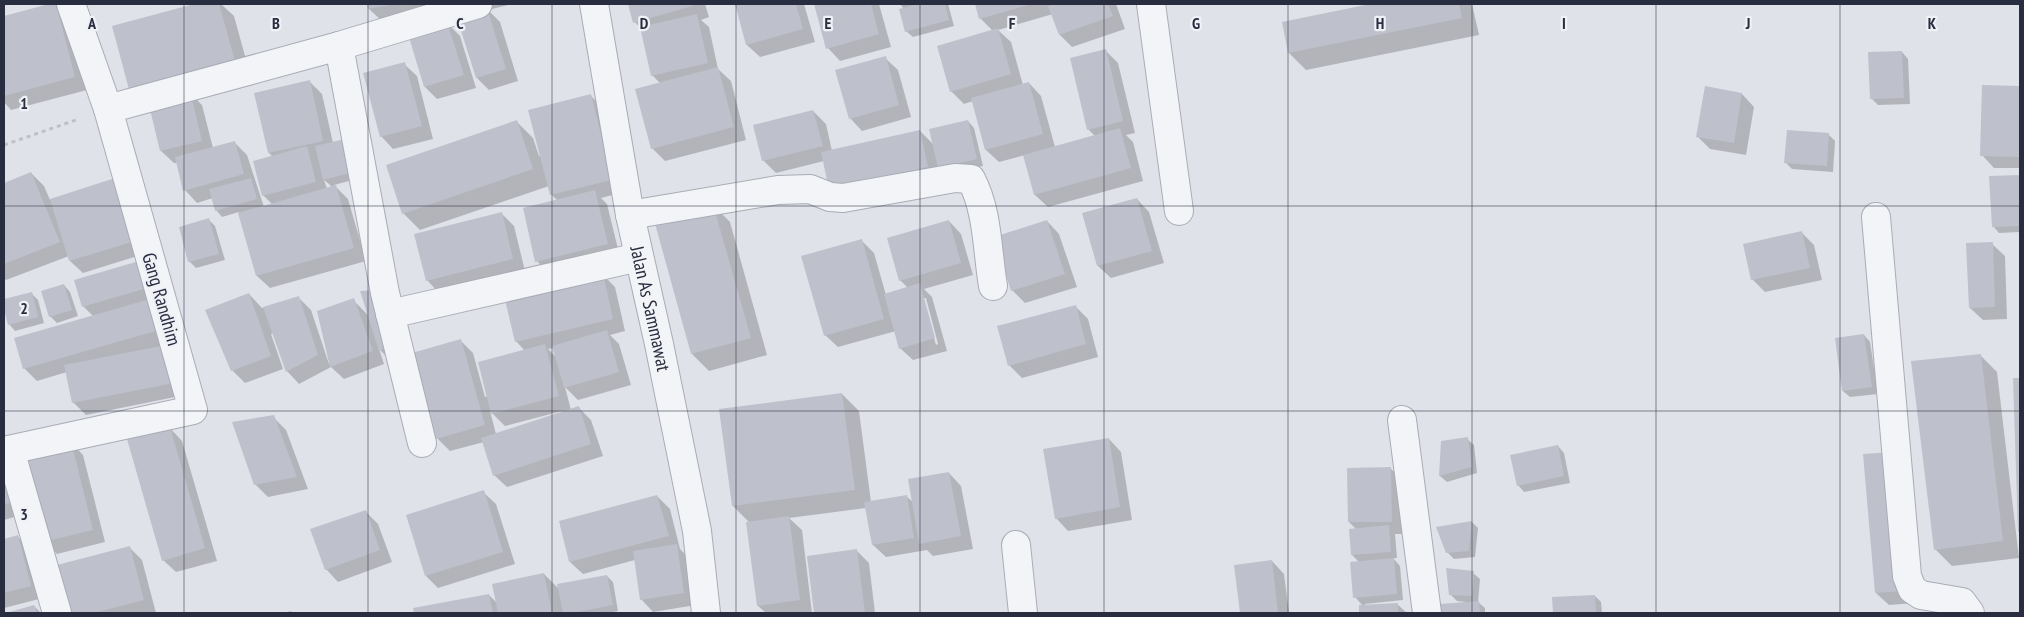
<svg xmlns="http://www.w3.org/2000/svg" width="2024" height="617" font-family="'PT Sans Narrow',sans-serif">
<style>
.shadow{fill:#0003;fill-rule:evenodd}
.building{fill:#bec0cb}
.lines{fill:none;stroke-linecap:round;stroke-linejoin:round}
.minor-casing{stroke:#a9acb6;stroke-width:30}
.path{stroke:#bec0c7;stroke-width:3;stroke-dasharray:4 4;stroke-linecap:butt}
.minor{stroke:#f3f4f7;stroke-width:28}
.grid{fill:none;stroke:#292d40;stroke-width:1;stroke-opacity:0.55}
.labels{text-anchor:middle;stroke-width:4.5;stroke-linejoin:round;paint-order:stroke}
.street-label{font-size:19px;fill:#292d40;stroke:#f0f1f6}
.grid-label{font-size:16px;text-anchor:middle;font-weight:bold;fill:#292d40;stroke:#f0f1f6;stroke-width:4.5;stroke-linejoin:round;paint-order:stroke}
</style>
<rect width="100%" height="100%" fill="#e0e2e9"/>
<g class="shadow">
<path d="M55 4 67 16 87 90 11 110 4 102V17Z"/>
<path d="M199 4H221L234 16 253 85 197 100 202 105 213 148 235 143 247 155 264 207 272 204 263 195 273 157 269 153 309 81 322 94 333 143 364 177 334 185 348 199 366 261 270 288 257 276 239 212 222 217 216 210 213 198 197 203 185 190 177 163H174L161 151 152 112 149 113 132 96 113 27ZM324 180 329 184 332 187 327 189Z"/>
<path d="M368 4H424L426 12 382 21 369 9Z"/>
<path d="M471 4H512L488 10 500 22 518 81 489 90 477 78Z"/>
<path d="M629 4H705L709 17 701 20 709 27 718 69 731 81 746 140 665 161 652 148 661 84 652 75 642 30 635 22Z"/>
<path d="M736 4H804L815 42 760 57 747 45Z"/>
<path d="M815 4H879L891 47 840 61 828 48Z"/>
<path d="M900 4H948L954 26 913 37 906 31 904 9Z"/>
<path d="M976 4H1116L1125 29 1072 47 1060 35 1053 14 998 30 1011 42 1023 85 1029 83 1041 96 1055 147 1095 136 1088 129 1105 50 1118 63 1135 133 1126 135 1133 142 1143 181 1048 207 1035 195 1025 155 999 162 986 150 973 101 964 104 951 91 993 31 980 18Z"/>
<path d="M1376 4H1472L1479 35 1306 70 1289 53 1283 23Z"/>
<path d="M447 23 460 36 476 88 437 99 425 87Z"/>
<path d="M1902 52 1908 59 1910 104 1878 105 1871 98Z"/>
<path d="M885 58 898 70 911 117 862 131 850 118Z"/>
<path d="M404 64 417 76 433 139 393 149 381 136Z"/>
<path d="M1983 87H2020V168H1994L1982 155Z"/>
<path d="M1742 94 1754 107 1746 155 1710 149 1697 136Z"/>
<path d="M591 96 603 108 624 192 601 198 607 204 620 257 549 274 537 261 558 201 551 194 549 186 420 230 403 213 516 121 533 138 539 156H541Z"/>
<path d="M813 111 826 124 832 151 920 131 934 145 968 121 974 128 983 166 945 174 937 165 940 180 843 202 824 161 776 173 763 160Z"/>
<path d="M1828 134 1835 141 1833 172 1792 169 1785 162Z"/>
<path d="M31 173 44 186 50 200 115 180 147 253 83 273 70 261 69 256 6 280 4 278V184Z"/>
<path d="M2019 176 2020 232 1999 233 1993 226Z"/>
<path d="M1137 199 1149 212 1164 263 1111 278 1098 266 1083 214Z"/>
<path d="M713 205 730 222 767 355 709 371 692 354Z"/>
<path d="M501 213 514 226 525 271 439 293 427 280Z"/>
<path d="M209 220 215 226 225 260 196 268 189 261Z"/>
<path d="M949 221 961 234 973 275 924 289 932 297 947 351 913 360 900 348 896 331 838 347 825 335 861 240 874 253 886 295 908 288 900 280ZM923 298H926L938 344 936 345Z"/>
<path d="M1047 221 1059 234 1077 287 1025 303 1012 290Z"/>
<path d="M1801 232 1814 245 1822 280 1765 292 1752 279Z"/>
<path d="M1992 244 2005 256 2007 319 1983 320 1970 308Z"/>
<path d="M139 263 185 395 86 415 73 402 67 372 37 381 24 368 93 316 83 306Z"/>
<path d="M602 274 615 287 625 331 610 335 619 344 631 385 578 400 565 387 571 410 579 408 591 420 603 456 507 487 494 475 484 442 450 451 438 439 413 354 460 340 473 353 485 397 488 396 525 351 516 341ZM554 348 557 358 548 349ZM490 411 505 426 562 411 563 413 496 434Z"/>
<path d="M64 285 70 292 78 316 57 323 50 316Z"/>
<path d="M373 292 387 357 379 349 384 364 344 379 331 367 299 384 287 371 273 333 271 334 283 369 245 383 232 370 249 294 262 308 298 297 311 310 329 364H331L353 300 369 316Z"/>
<path d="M31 293 38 300 44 323 15 331 9 324 4 301Z"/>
<path d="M1075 306 1088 319 1098 357 1022 378 1009 365Z"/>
<path d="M1864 335 1870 342 1878 394 1850 397 1843 391Z"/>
<path d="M1980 355 1997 372 2019 558 1952 566 1935 549Z"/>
<path d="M2014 379H2020V533L2019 532Z"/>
<path d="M842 394 859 411 871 502 906 496 914 503 949 473 961 486 973 549 933 556 927 550 886 557 873 545 866 508 789 518 802 530 812 613H766L758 606 750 523 733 506Z"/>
<path d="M273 417 286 430 308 489 268 497 255 484Z"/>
<path d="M170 428 182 441 217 561 176 572 163 560Z"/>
<path d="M1109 439 1121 452 1132 520 1068 531 1056 518Z"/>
<path d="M1467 439 1474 445 1477 473 1447 482 1440 476 1442 442Z"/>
<path d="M71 442 83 455 105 542 57 554 45 541Z"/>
<path d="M1558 446 1564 453 1570 483 1524 492 1518 485Z"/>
<path d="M1892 453 1916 603 1889 605 1876 593Z"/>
<path d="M1391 469 1404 481V534H1395L1397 558H1393L1400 566 1403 600 1365 604V606L1397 604 1407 613H1360V606H1363L1355 597 1360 563 1352 555 1356 529 1349 522Z"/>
<path d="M4 470 21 515 4 520Z"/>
<path d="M483 492 496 504 515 564 438 588 426 576Z"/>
<path d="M657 496 670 509 680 549 689 558 696 605 653 612 641 599 635 560 583 574 570 562Z"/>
<path d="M366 512 378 524 392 562 338 582 326 569Z"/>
<path d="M1472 522 1478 528 1475 557 1454 559 1447 552 1437 528Z"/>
<path d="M17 536 30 549 43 598 4 608V540Z"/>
<path d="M130 548 142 560 156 613H71L59 566Z"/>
<path d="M857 551 869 563 875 613H815L808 557Z"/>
<path d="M1272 561 1284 574 1289 613H1241L1236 566Z"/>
<path d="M1473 573 1480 579 1478 602 1485 608V613H1442L1441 606 1466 603V602L1457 601 1450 594Z"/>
<path d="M544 574 559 589 607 576 613 582 618 611 608 613H563L561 612 562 613H415L414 609 489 595 498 604Z"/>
<path d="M1595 596 1601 602 1602 613H1555L1553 599Z"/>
<path d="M34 606 41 613H8Z"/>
</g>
<g class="building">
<path d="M49 4H56L75 77 4 96V16Z"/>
<path d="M194 4H219L237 68 131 97 112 26Z"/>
<path d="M367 4H391V5L368 9Z"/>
<path d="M628 4H699L633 23Z"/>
<path d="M735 4H796L803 29 746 45Z"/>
<path d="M814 4H871L879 34 826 49Z"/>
<path d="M917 4H945L949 20 905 32 899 9Z"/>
<path d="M975 4H1032L979 19Z"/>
<path d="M1056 4H1108L1113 16 1059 35 1048 6Z"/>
<path d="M1370 4H1459L1462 18 1288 53 1282 22Z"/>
<path d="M487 8 506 69 476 78 457 18Z"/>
<path d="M697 14 708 63 651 76 640 27Z"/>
<path d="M447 22 464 75 424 87 408 34Z"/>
<path d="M998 28 1011 74 950 92 937 46Z"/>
<path d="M1106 49 1123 121 1087 130 1070 58Z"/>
<path d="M1902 51 1904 98 1870 99 1868 52Z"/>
<path d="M886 56 899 105 849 119 835 70Z"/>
<path d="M405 62 422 126 380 137 363 73Z"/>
<path d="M718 67 734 127 651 149 635 89Z"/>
<path d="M310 80 323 141 268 153 254 93Z"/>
<path d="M1029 82 1043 134 985 150 971 98Z"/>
<path d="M1982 85 2020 86V157L1980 156Z"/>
<path d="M1705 86 1742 93 1734 143 1696 137Z"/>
<path d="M190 91 202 141 160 151 148 101Z"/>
<path d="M591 94 612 180 550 195 528 110Z"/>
<path d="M813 110 823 146 762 161 753 125Z"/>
<path d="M517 120 533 169 402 214 386 165Z"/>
<path d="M968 120 977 159 938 168 929 129Z"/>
<path d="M1120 128 1131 168 1034 195 1023 155Z"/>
<path d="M920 130 928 167 829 190 821 152Z"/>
<path d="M1787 130 1829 133 1827 166 1784 163Z"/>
<path d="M349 138 358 171 323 180 315 146Z"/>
<path d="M235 141 244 174 183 191 175 157Z"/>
<path d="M307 146 316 182 262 196 253 161Z"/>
<path d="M31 172 60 242 4 264V183Z"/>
<path d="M2020 175V226L1992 227 1989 176Z"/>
<path d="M115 178 135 241 69 261 50 199Z"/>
<path d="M251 178 257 199 215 211 209 189Z"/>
<path d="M336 185 354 248 256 276 238 213Z"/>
<path d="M595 190 608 244 535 262 523 208Z"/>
<path d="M1137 198 1152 251 1097 266 1082 213Z"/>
<path d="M713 204 751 338 691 354 654 220Z"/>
<path d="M502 212 513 259 426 281 414 234Z"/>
<path d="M209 218 219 254 188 262 179 227Z"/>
<path d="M949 220 961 263 899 281 887 238Z"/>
<path d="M1047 220 1065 274 1011 291 994 237Z"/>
<path d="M1802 231 1810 268 1751 280 1743 244Z"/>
<path d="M862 239 884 319 824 336 801 256Z"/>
<path d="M1993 242 1995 307 1969 308 1966 243Z"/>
<path d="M139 261 147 288 82 307 74 280Z"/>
<path d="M603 273 613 319 515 342 504 296Z"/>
<path d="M920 283 935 338 899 349 884 294Z"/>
<path d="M64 284 72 310 49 317 41 291Z"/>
<path d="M374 290 390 346 379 351 360 291Z"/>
<path d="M32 292 38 317 8 325 4 309V299Z"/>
<path d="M249 293 271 356 231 371 205 310Z"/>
<path d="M299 296 318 355 286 372 263 307Z"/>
<path d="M354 298 373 351 330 367 317 311Z"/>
<path d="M150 299 159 330 23 369 14 338Z"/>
<path d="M1076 305 1086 344 1008 366 997 326Z"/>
<path d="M607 330 619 372 564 388 552 346Z"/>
<path d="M1864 334 1872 387 1842 391 1835 338Z"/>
<path d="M461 339 485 425 436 439 412 353Z"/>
<path d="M545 344 559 396 491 414 478 362Z"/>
<path d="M166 345 174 383 72 403 64 365Z"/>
<path d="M1981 354 2003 541 1934 550 1911 361Z"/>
<path d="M2013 378H2020V532H2018Z"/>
<path d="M842 393 855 490 732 506 719 409Z"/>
<path d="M579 406 591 444 493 476 481 438Z"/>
<path d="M274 415 297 477 254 485 232 422Z"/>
<path d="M170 427 205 548 162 561 127 439Z"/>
<path d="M1468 437 1472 467 1439 476 1441 441Z"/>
<path d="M1109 438 1120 507 1055 519 1043 449Z"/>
<path d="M71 441 93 530 43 542 21 453Z"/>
<path d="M1558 445 1564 476 1517 486 1510 455Z"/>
<path d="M1893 452 1904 591 1875 593 1863 454Z"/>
<path d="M1391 467 1392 522H1348L1347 468Z"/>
<path d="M949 472 961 536 919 544 908 479Z"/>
<path d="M4 483 10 503 4 504Z"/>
<path d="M484 490 503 552 425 576 406 515Z"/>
<path d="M657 495 669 536 569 562 559 521Z"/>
<path d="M907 495 914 538 872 545 864 502Z"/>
<path d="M366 510 380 550 325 570 310 529Z"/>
<path d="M789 516 800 600 757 606 746 522Z"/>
<path d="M1472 521 1469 551 1446 553 1436 527Z"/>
<path d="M1389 525 1391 552 1351 555 1349 529Z"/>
<path d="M18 535 31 586 4 593V539Z"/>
<path d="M677 544 684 593 640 600 633 551Z"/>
<path d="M130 546 144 600 94 613H70L57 565Z"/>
<path d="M857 549 865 613H814L807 556Z"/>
<path d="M1394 558 1397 594 1353 598 1350 562Z"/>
<path d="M1272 560 1278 613H1240L1234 565Z"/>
<path d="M1446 568 1474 571 1472 596 1449 595Z"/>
<path d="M544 573 552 613H498L492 584Z"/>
<path d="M607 575 613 605 572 613H563L557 584Z"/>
<path d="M489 594 493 613H414L413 608Z"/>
<path d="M1595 595 1596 613H1553L1552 597Z"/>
<path d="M1479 601 1480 613H1441L1440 604Z"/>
<path d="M1398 603V613H1359V605Z"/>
<path d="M34 605 37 613H6Z"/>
</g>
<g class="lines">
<defs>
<g id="minor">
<path id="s1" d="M594 4 630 215 659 344 697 531 706 613"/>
<path d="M1151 4 1179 211"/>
<path d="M339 46 385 293 422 443"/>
<path d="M108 109 339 46 478 4"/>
<path d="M630 215 778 190 810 189 830 197 843 198 955 178 971 179C988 211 987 250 993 286"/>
<path d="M1876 217 1907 576 1912 589 1921 595 1962 602 1970 613"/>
<path d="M390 314 639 257"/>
<path d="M1402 420 1427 613"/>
<path d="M10 450 57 613"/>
<path d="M4 451 193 410 108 109 71 4"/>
<path d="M1016 545 1023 613"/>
</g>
</defs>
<use href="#minor" class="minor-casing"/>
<g class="path">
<path d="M4 145 76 120"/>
<path d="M288 613 295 612V613"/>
</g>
<use href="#minor" class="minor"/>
</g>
<path class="grid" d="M184 4V613M368 4V613M552 4V613M736 4V613M920 4V613M1104 4V613M1288 4V613M1472 4V613M1656 4V613M1840 4V613M4 206H2020M4 411H2020"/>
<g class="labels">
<g class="street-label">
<text transform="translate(162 299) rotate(74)" y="7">Gang Randhim</text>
<text dy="7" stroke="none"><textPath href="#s1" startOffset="310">Jalan As Sammawat</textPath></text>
</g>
</g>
<g class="grid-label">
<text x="92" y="29">A</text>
<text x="276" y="29">B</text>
<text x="460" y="29">C</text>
<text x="644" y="29">D</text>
<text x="828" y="29">E</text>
<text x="1012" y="29">F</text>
<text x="1196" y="29">G</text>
<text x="1380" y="29">H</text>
<text x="1564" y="29">I</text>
<text x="1748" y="29">J</text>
<text x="1932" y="29">K</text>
<text x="24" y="109">1</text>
<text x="24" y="314">2</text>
<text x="24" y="520">3</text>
</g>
<rect width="2024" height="617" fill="none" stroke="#292d40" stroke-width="10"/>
</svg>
